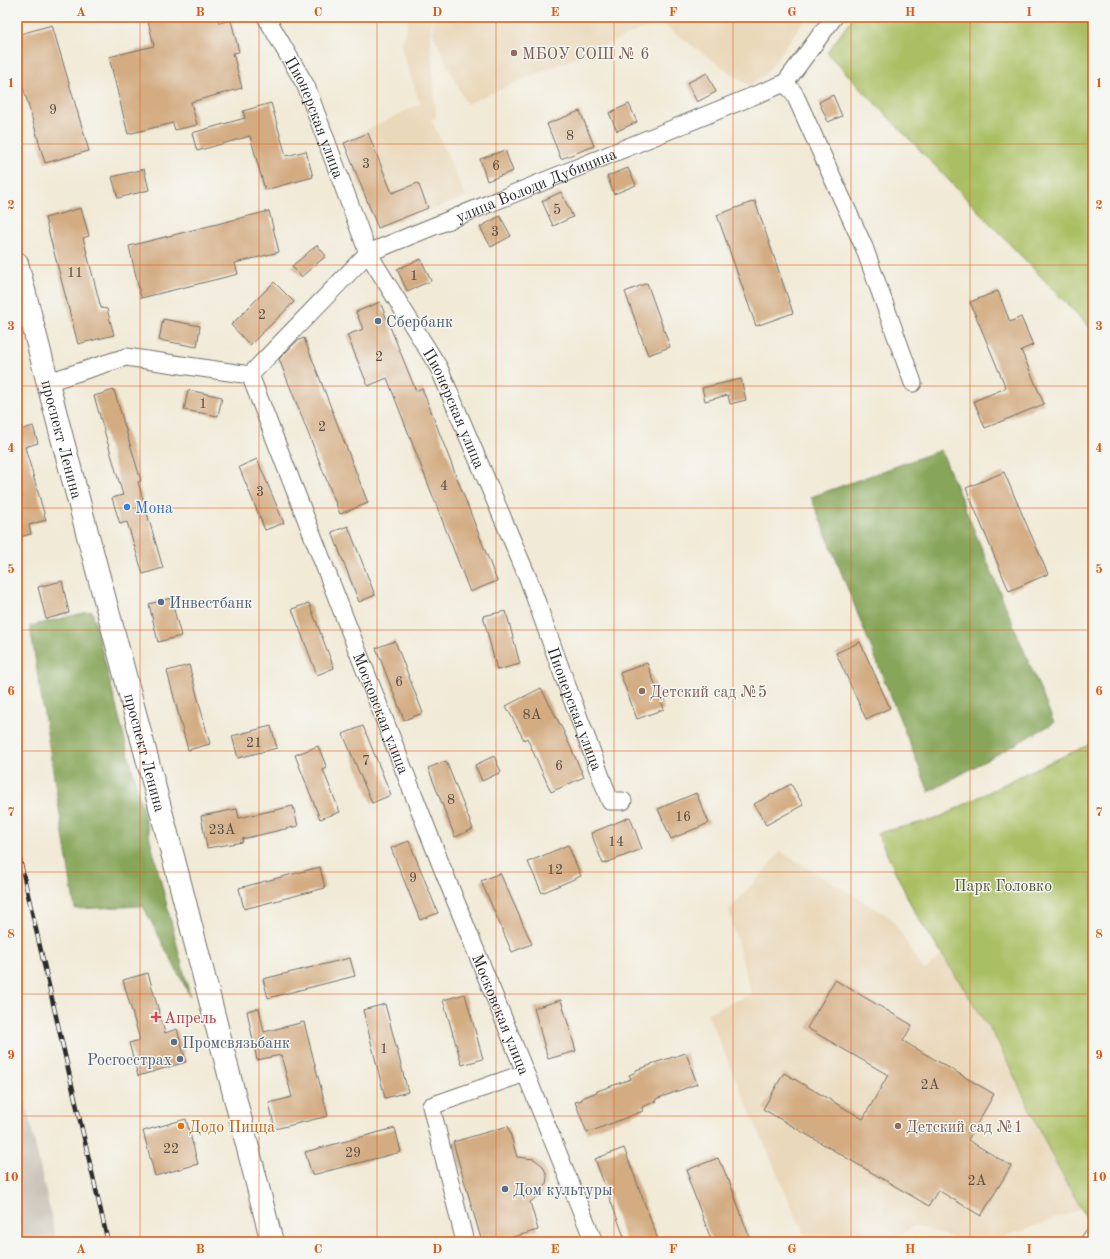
<svg xmlns="http://www.w3.org/2000/svg" width="1110" height="1259" font-family="'Old Standard TT',serif">
<style>
.built{fill:#ead8ba}
.industrial{fill:#cac3b8}
.green{fill:#aabf64;stroke:#6a7548}
.forest{fill:#87a65a;stroke:#596842}
.building{fill:#d3ac82}
.lines{fill:none;stroke-linecap:round;stroke-linejoin:round}
.minor-casing{stroke:#706e67;stroke-width:19}
.secondary-casing{stroke:#706e67;stroke-width:24}
.minor{stroke:#fff;stroke-width:17}
.secondary{stroke:#fff;stroke-width:22}
.rail-casing{stroke:#2b2b2b;stroke-width:4.5}
.rail{stroke:#f6f6f2;stroke-width:3;stroke-dasharray:9;stroke-linecap:butt}
.grid{fill:none;stroke:#df570e;stroke-width:1;stroke-opacity:0.55}
.education-dot{fill:#8d6e63;stroke:#f6f6f2;stroke-width:1.5}
.service-dot{fill:#5c6f8a;stroke:#f6f6f2;stroke-width:1.5}
.shop-dot{fill:#3f7fe0;stroke:#f6f6f2;stroke-width:1.5}
.health-dot{fill:#e0444e;stroke:#f6f6f2;stroke-width:1.5}
.food-dot{fill:#e8710a;stroke:#f6f6f2;stroke-width:1.5}
.labels{text-anchor:middle;stroke-width:3;stroke-linejoin:round;paint-order:stroke}
.number-label{font-size:14px;fill:#554b41}
.education-label{font-size:16px;fill:#785e54;stroke:#f6f6f2;text-anchor:start}
.street-label{font-size:16px;fill:#2b2b2b;stroke:#f6f6f2}
.service-label{font-size:16px;fill:#4e5e75;stroke:#f6f6f2;text-anchor:start}
.shop-label{font-size:16px;fill:#366cbe;stroke:#f6f6f2;text-anchor:start}
.park-label{font-size:16px;fill:#51573c;stroke:#f6f6f2}
.health-label{font-size:16px;fill:#be3a42;stroke:#f6f6f2;text-anchor:start}
.food-label{font-size:16px;fill:#c56008;stroke:#f6f6f2;text-anchor:start}
.neatline{fill:none;stroke:#df570e;stroke-width:1.5}
.grid-label{font-size:13px;text-anchor:middle;font-weight:bold;fill:#df570e}
</style>
<rect width="100%" height="100%" fill="#f6f6f2"/>
<filter id="ink" filterUnits="userSpaceOnUse"><feTurbulence type="fractalNoise" baseFrequency=".025" numOctaves="2"/><feDisplacementMap in="SourceGraphic" scale="8" xChannelSelector="R" yChannelSelector="G"/><feConvolveMatrix kernelMatrix="1 2 1 2 8 2 1 2 1" color-interpolation-filters="sRGB"/></filter>
<filter id="wash" filterUnits="userSpaceOnUse"><feTurbulence type="fractalNoise" baseFrequency=".012" numOctaves="4" result="noise"/><feDisplacementMap in="SourceGraphic" scale="16" xChannelSelector="R" yChannelSelector="G"/><feGaussianBlur stdDeviation="0.9" result="paint"/><feColorMatrix in="noise" values="0 0 0 0 0 0 0 0 0 0 0 0 0 0 0 0 0 1.4 0 .05"/><feComposite in="paint" operator="in"/></filter>
<g filter="url(#wash)">
<rect width="100%" height="100%" fill="#f1ead7"/>
<g class="built">
<path d="M409 17H432L430 35 436 117 431 119 466 197 377 229 342 142 420 104 401 47Z"/>
<path d="M433 17H806L767 73 749 86 659 22 466 104 432 32Z"/>
<path d="M781 852 891 918 924 971 942 954 998 1042 1082 1209 990 1242H963L915 1225 890 1242H807L707 1013 751 994 729 910Z"/>
</g>
<path class="industrial" d="M17 1064 57 1242H17Z"/>
<g class="green">
<path d="M853 17H1093V331L827 53Z"/>
<path d="M1093 743V1229L1056 1164 998 1042 914 911 877 833 936 819 1026 773Z"/>
</g>
<g class="forest">
<path d="M941 450 1054 723 929 792 811 497Z"/>
<path d="M92 611 190 996 143 906 75 909 30 626Z"/>
</g>
<g id="blocks">
<g class="building">
<path d="M147 17H218L219 23 231 20 239 52 233 53 242 88 191 102 197 125 175 130 173 123 128 134 109 57 154 46Z"/>
<path d="M52 25 89 151 45 163 17 66V35Z"/>
<path d="M707 73 716 92 697 102 687 83Z"/>
<path d="M833 95 842 116 828 122 819 102Z"/>
<path d="M271 103 286 156 306 151 313 177 265 190 250 136 197 151 192 133 245 118 243 111Z"/>
<path d="M629 104 637 122 617 131 609 113Z"/>
<path d="M580 111 594 146 561 159 547 124Z"/>
<path d="M368 133 392 193 418 183 428 208 378 228 344 143Z"/>
<path d="M505 150 513 171 487 181 480 159Z"/>
<path d="M628 168 636 185 614 194 607 176Z"/>
<path d="M144 169 149 190 118 198 112 177Z"/>
<path d="M561 192 573 217 553 226 542 201Z"/>
<path d="M755 201 793 313 756 326 717 215Z"/>
<path d="M81 208 89 236 83 238 101 308 107 309 114 335 78 344 45 218Z"/>
<path d="M269 211 279 252 235 263 238 274 141 298 129 246Z"/>
<path d="M500 216 511 236 491 247 480 227Z"/>
<path d="M317 245 326 256 301 277 292 266Z"/>
<path d="M421 259 431 281 407 291 397 269Z"/>
<path d="M274 282 294 302 250 345 231 325Z"/>
<path d="M647 283 670 347 648 355 625 292Z"/>
<path d="M998 291 1010 322 1021 317 1033 345 1021 350 1044 404 985 428 974 401 1006 388 970 302Z"/>
<path d="M380 302 416 391 422 388 497 581 470 592 387 378 368 386 347 335 363 329 356 312Z"/>
<path d="M163 319 200 326 197 347 159 340Z"/>
<path d="M304 338 368 503 340 514 279 359 297 341Z"/>
<path d="M741 379 746 400 730 404 728 395 705 401 702 388Z"/>
<path d="M114 390 141 481 138 482 163 568 143 574 127 522 120 524 112 498 123 495 94 396Z"/>
<path d="M188 390 222 397 218 416 184 410Z"/>
<path d="M33 426 38 443 25 447 46 520 29 525 31 534 17 538V431Z"/>
<path d="M257 459 284 523 265 530 239 467Z"/>
<path d="M1004 472 1048 574 1009 591 966 488Z"/>
<path d="M348 526 375 595 359 602 332 532Z"/>
<path d="M62 581 69 613 46 619 38 587Z"/>
<path d="M171 598 181 636 158 642 149 604Z"/>
<path d="M309 603 334 668 317 675 292 609Z"/>
<path d="M506 611 520 664 497 670 483 616Z"/>
<path d="M395 641 423 713 404 720 376 648Z"/>
<path d="M860 642 890 708 866 719 836 653Z"/>
<path d="M647 663 664 709 637 719 620 673Z"/>
<path d="M189 665 210 744 188 750 167 671Z"/>
<path d="M541 688 563 730 584 777 551 792 527 738 524 740 506 706Z"/>
<path d="M271 726 277 748 238 758 232 736Z"/>
<path d="M363 726 391 795 372 803 343 734Z"/>
<path d="M318 746 327 768 323 770 340 812 320 819 295 755Z"/>
<path d="M494 756 501 772 482 781 475 765Z"/>
<path d="M446 761 473 829 455 837 428 768Z"/>
<path d="M791 784 803 805 766 825 754 804Z"/>
<path d="M696 793 709 823 671 839 658 809Z"/>
<path d="M293 806 298 826 242 839 243 842 207 848 201 816 237 809 239 818Z"/>
<path d="M630 817 642 849 603 864 591 833Z"/>
<path d="M409 841 438 913 420 920 391 848Z"/>
<path d="M568 845 581 876 542 893 528 862Z"/>
<path d="M320 867 325 888 244 909 239 888Z"/>
<path d="M500 873 532 944 512 952 481 881Z"/>
<path d="M350 958 355 976 268 998 263 979Z"/>
<path d="M148 973 165 1033 177 1029 186 1062 138 1076 129 1043 140 1040 123 980Z"/>
<path d="M835 980 912 1025 903 1041 994 1094 968 1140 1011 1166 981 1216 938 1190 929 1206 763 1109 784 1073 863 1119 888 1075 807 1028Z"/>
<path d="M465 994 483 1059 462 1065 443 1000Z"/>
<path d="M561 1000 576 1051 548 1059 534 1008Z"/>
<path d="M385 1004 408 1092 385 1098 363 1010Z"/>
<path d="M259 1008 264 1032 304 1022 328 1116 275 1129 269 1103 292 1097 281 1055 257 1060 247 1011Z"/>
<path d="M686 1053 697 1084 656 1099 657 1101 642 1107 643 1111 587 1133 575 1102 582 1100V1098L597 1092V1091L631 1079 629 1075 636 1072V1070L651 1065V1064Z"/>
<path d="M186 1119 198 1164 155 1176 143 1131Z"/>
<path d="M508 1126 517 1157 534 1159 543 1166 547 1176 546 1184 542 1194 530 1202 538 1230 495 1242H482L453 1142Z"/>
<path d="M395 1128 401 1152 312 1175 305 1152Z"/>
<path d="M624 1148 659 1242H626L595 1159Z"/>
<path d="M718 1158 721 1165H722L728 1180H729L751 1242H712L688 1178H690L687 1170Z"/>
</g>
</g>
</g>
<g filter="url(#ink)">
<use href="#blocks" fill-opacity="0" stroke="#706e67" stroke-width="1"/>
<g class="lines">
<defs>
<g id="minor">
<path id="s1" d="M266 17 306 86 368 253 439 368 528 578 560 667 610 801H623"/>
<path d="M785 83 794 93 864 247 913 383"/>
<path id="s2" d="M250 375 368 253 785 83 834 17"/>
<path id="s3" d="M48 382 126 357 250 375 443 870 594 1242"/>
<path d="M465 1242 431 1106 525 1073"/>
<path d="M1089 1242 1093 1236"/>
</g>
<g id="secondary">
<path id="s4" d="M17 263 61 434 179 879 272 1242"/>
</g>
</defs>
<use href="#minor" class="minor-casing"/>
<use href="#secondary" class="secondary-casing"/>
<use href="#minor" class="minor"/>
<use href="#secondary" class="secondary"/>
<defs>
<path id="rail" d="M17 847 108 1242"/>
</defs>
<use href="#rail" class="rail-casing"/>
<use href="#rail" class="rail"/>
</g>
</g>
<path class="grid" d="M140 17V1242M259 17V1242M377 17V1242M496 17V1242M614 17V1242M733 17V1242M851 17V1242M970 17V1242M17 144H1093M17 265H1093M17 386H1093M17 508H1093M17 630H1093M17 751H1093M17 872H1093M17 994H1093M17 1116H1093"/>
<g class="education-dot">
<circle cx="514" cy="53" r="4"/>
<circle cx="642" cy="691" r="4"/>
<circle cx="898" cy="1126" r="4"/>
</g>
<g class="service-dot">
<circle cx="378" cy="321" r="4"/>
<circle cx="161" cy="602" r="4"/>
<circle cx="174" cy="1042" r="4"/>
<circle cx="180" cy="1059" r="4"/>
<circle cx="505" cy="1189" r="4"/>
</g>
<circle class="shop-dot" cx="127" cy="507" r="4"/>
<path class="health-dot" d="M154 1011h4v4h4v4h-4v4h-4v-4h-4v-4h4z"/>
<circle class="food-dot" cx="181" cy="1126" r="4"/>
<g class="labels">
<g class="number-label">
<text x="53" y="114">9</text>
<text x="570" y="140">8</text>
<text x="366" y="168">3</text>
<text x="496" y="170">6</text>
<text x="557" y="214">5</text>
<text x="495" y="236">3</text>
<text x="75" y="277">11</text>
<text x="414" y="280">1</text>
<text x="262" y="319">2</text>
<text x="379" y="361">2</text>
<text x="203" y="408">1</text>
<text x="322" y="431">2</text>
<text x="444" y="490">4</text>
<text x="260" y="496">3</text>
<text x="399" y="686">6</text>
<text x="532" y="719">8А</text>
<text x="254" y="747">21</text>
<text x="366" y="765">7</text>
<text x="559" y="770">6</text>
<text x="451" y="804">8</text>
<text x="683" y="821">16</text>
<text x="222" y="834">23А</text>
<text x="616" y="846">14</text>
<text x="555" y="874">12</text>
<text x="413" y="882">9</text>
<text x="384" y="1053">1</text>
<text x="930" y="1089">2А</text>
<text x="171" y="1153">22</text>
<text x="353" y="1157">29</text>
<text x="977" y="1185">2А</text>
</g>
<g class="education-label">
<text x="522" y="59">МБОУ СОШ № 6</text>
<text x="650" y="697">Детский сад №5</text>
<text x="906" y="1132">Детский сад №1</text>
</g>
<g class="street-label">
<text dy="6" stroke="none"><textPath href="#s1" startOffset="112">Пионерская улица</textPath></text>
<text dy="6" stroke="none"><textPath href="#s2" startOffset="351">улица Володи Дубинина</textPath></text>
<text dy="6" stroke="none"><textPath href="#s1" startOffset="436">Пионерская улица</textPath></text>
<text dy="6" stroke="none"><textPath href="#s4" startOffset="182">проспект Ленина</textPath></text>
<text dy="6" stroke="none"><textPath href="#s1" startOffset="760">Пионерская улица</textPath></text>
<text dy="6" stroke="none"><textPath href="#s3" startOffset="570">Московская улица</textPath></text>
<text dy="6" stroke="none"><textPath href="#s4" startOffset="506">проспект Ленина</textPath></text>
<text dy="6" stroke="none"><textPath href="#s3" startOffset="894">Московская улица</textPath></text>
</g>
<g class="service-label">
<text x="386" y="327">Сбербанк</text>
<text x="169" y="608">Инвестбанк</text>
<text x="182" y="1048">Промсвязьбанк</text>
<text x="172" y="1065" text-anchor="end">Росгосстрах</text>
<text x="513" y="1195">Дом культуры</text>
</g>
<g class="shop-label">
<text x="135" y="513">Мона</text>
</g>
<g class="park-label">
<text x="1003" y="891">Парк Головко</text>
</g>
<g class="health-label">
<text x="164" y="1023">Апрель</text>
</g>
<g class="food-label">
<text x="189" y="1132">Додо Пицца</text>
</g>
</g>
<rect width="1110" height="1259" fill="none" stroke="#f6f6f2" stroke-width="44"/>
<rect x="22" y="22" width="1066" height="1215" class="neatline"/>
<g class="grid-label">
<text x="81" y="16">A</text>
<text x="200" y="16">B</text>
<text x="318" y="16">C</text>
<text x="437" y="16">D</text>
<text x="555" y="16">E</text>
<text x="673" y="16">F</text>
<text x="792" y="16">G</text>
<text x="910" y="16">H</text>
<text x="1029" y="16">I</text>
<text x="11" y="87">1</text>
<text x="1099" y="87">1</text>
<text x="11" y="209">2</text>
<text x="1099" y="209">2</text>
<text x="11" y="330">3</text>
<text x="1099" y="330">3</text>
<text x="11" y="452">4</text>
<text x="1099" y="452">4</text>
<text x="11" y="573">5</text>
<text x="1099" y="573">5</text>
<text x="11" y="695">6</text>
<text x="1099" y="695">6</text>
<text x="11" y="816">7</text>
<text x="1099" y="816">7</text>
<text x="11" y="938">8</text>
<text x="1099" y="938">8</text>
<text x="11" y="1059">9</text>
<text x="1099" y="1059">9</text>
<text x="11" y="1181">10</text>
<text x="1099" y="1181">10</text>
<text x="81" y="1253">A</text>
<text x="200" y="1253">B</text>
<text x="318" y="1253">C</text>
<text x="437" y="1253">D</text>
<text x="555" y="1253">E</text>
<text x="673" y="1253">F</text>
<text x="792" y="1253">G</text>
<text x="910" y="1253">H</text>
<text x="1029" y="1253">I</text>
</g>
</svg>
